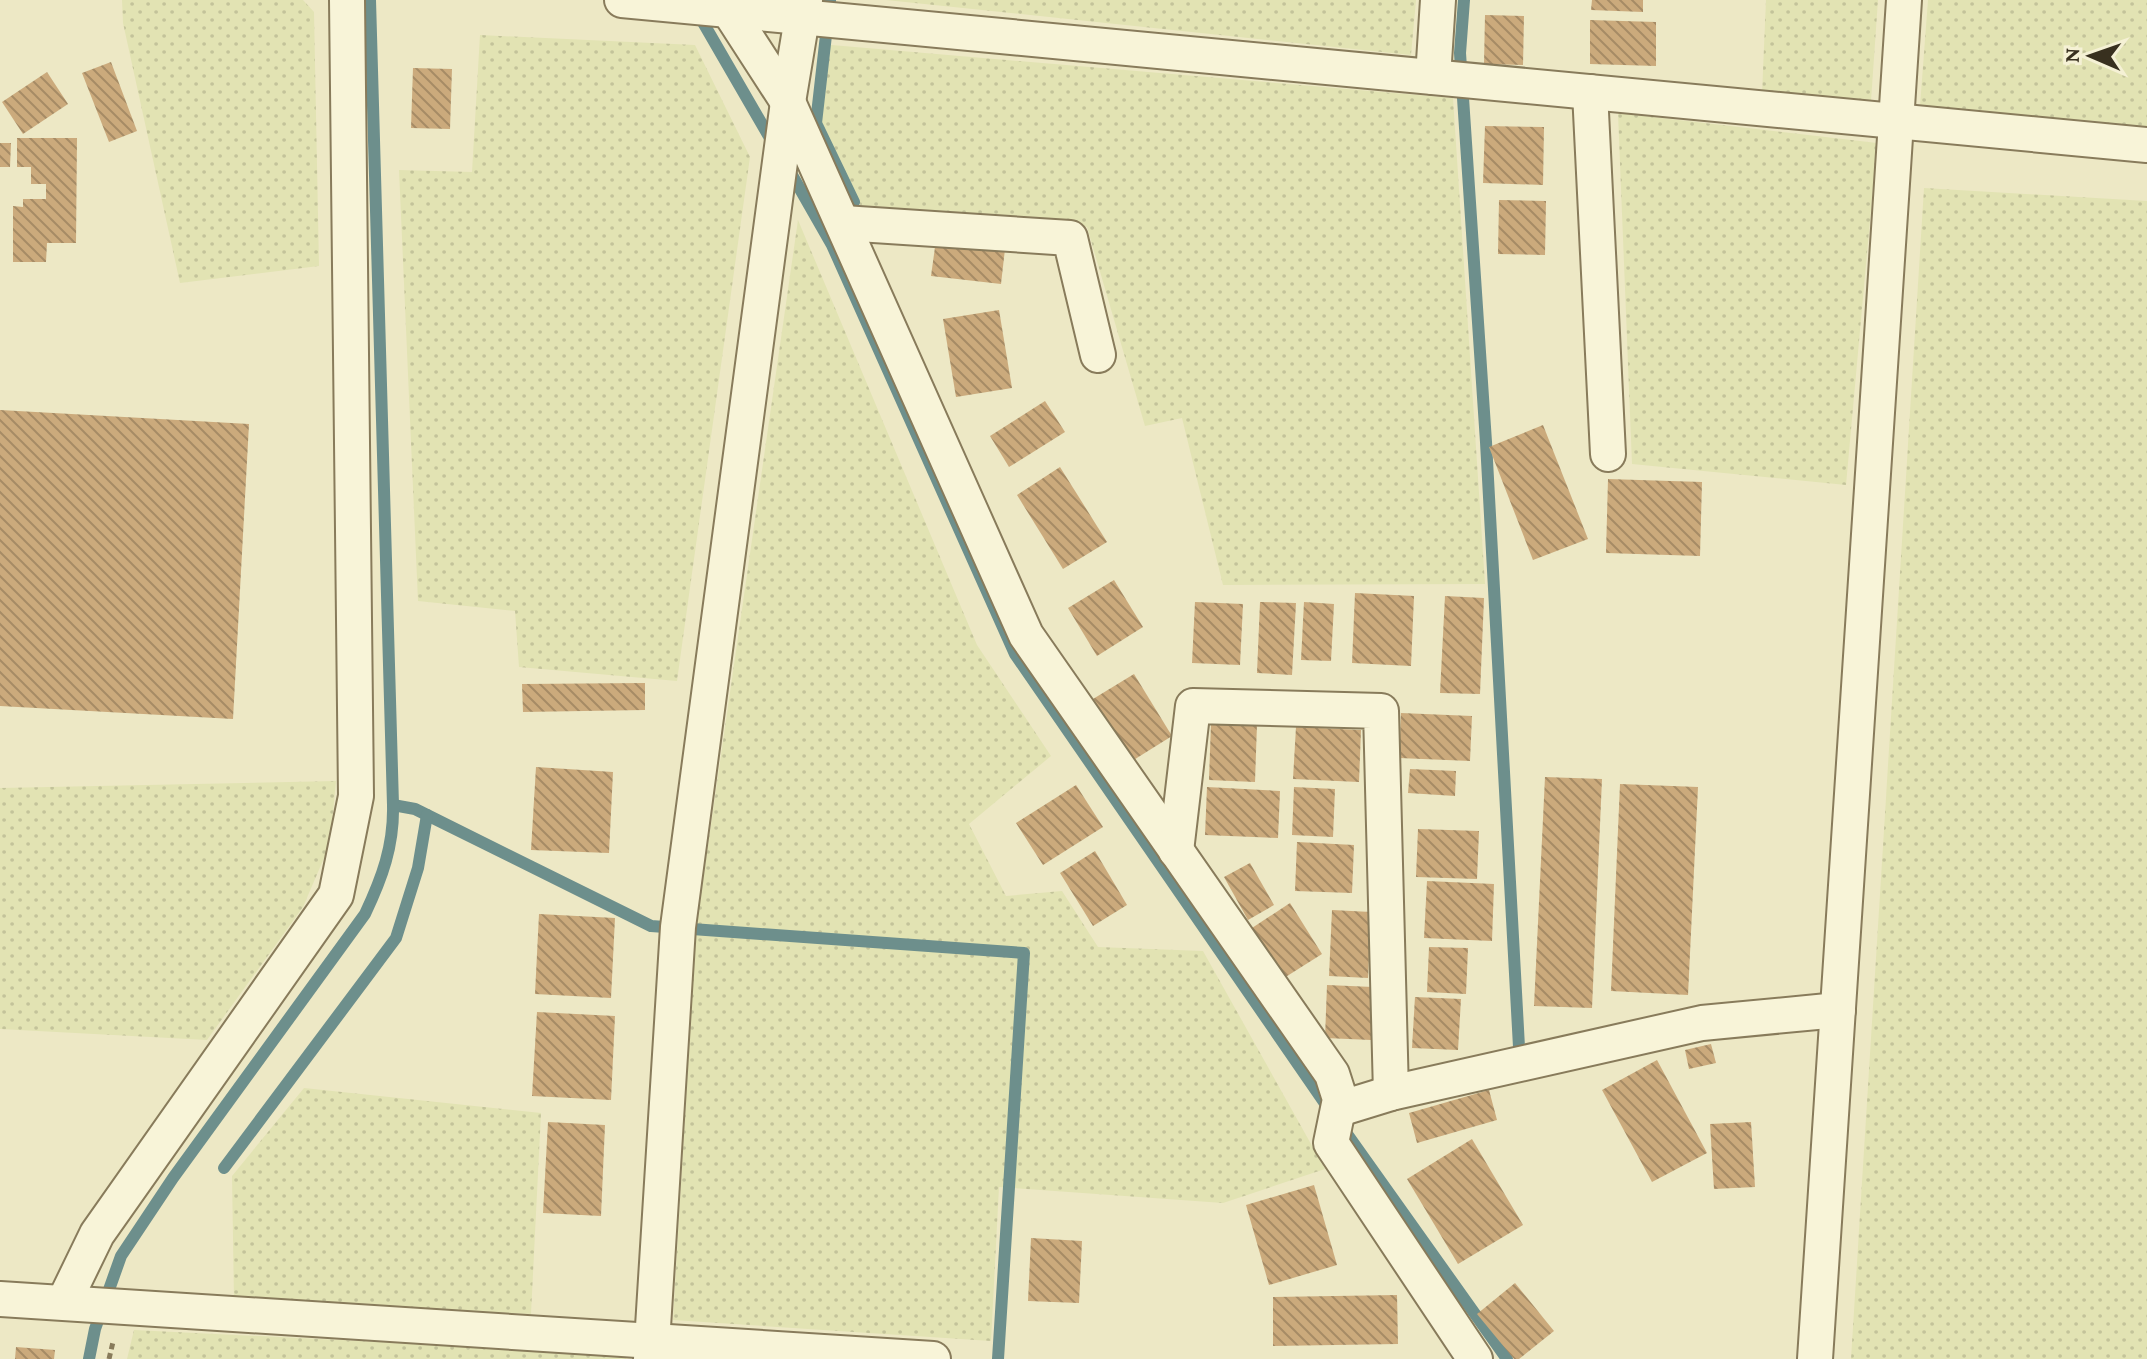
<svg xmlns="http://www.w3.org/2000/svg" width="2147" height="1359" font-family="'Crimson Pro',serif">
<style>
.farmland{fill:url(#farmland-dots)}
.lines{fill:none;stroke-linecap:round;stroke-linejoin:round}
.stream{stroke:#6d8f8c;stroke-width:12}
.building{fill:url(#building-back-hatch)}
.minor-casing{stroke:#887b5b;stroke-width:38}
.path{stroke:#887b5b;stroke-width:5;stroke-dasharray:6 4;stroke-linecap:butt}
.minor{stroke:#f8f4d8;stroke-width:34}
</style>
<defs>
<pattern id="farmland-dots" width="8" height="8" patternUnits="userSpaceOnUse" patternTransform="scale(2)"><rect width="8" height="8" fill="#e2e3b3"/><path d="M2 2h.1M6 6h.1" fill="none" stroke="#c3c39a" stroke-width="1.8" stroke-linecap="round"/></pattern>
<pattern id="building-back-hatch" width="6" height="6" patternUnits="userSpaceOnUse" patternTransform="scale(2)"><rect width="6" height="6" fill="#cbaa7c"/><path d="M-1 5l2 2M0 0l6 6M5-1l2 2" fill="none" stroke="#a68b65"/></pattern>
</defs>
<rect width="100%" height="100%" fill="#ede8c5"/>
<g class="farmland">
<path d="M122 0H303L314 12 319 266 180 283 123 23Z"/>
<path d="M886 0H1416L1411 55Z"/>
<path d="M1766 0H1878L1871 101 1762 94Z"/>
<path d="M1928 0H2147V129L1920 106Z"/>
<path d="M480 35 695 45 750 157 677 681 519 667 515 611 418 601 399 170 472 172Z"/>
<path d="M820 44 1453 98 1485 584 1223 585 1182 418 1145 426 1087 227 862 208 812 115Z"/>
<path d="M1618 113 1877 143 1846 485 1632 464Z"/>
<path d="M1924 188 2147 201V1359H1851Z"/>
<path d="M798 220 977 645 1051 756 969 824 1006 896 1062 891 1098 947 1203 951 1325 1169 1223 1203 999 1187 991 1341 673 1320 696 929Z"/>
<path d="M336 781 330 844 303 907 207 1040 0 1029V788Z"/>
<path d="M304 1088 541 1113 531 1314 234 1301 232 1176Z"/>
<path d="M134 1330 627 1354 626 1359H127Z"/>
</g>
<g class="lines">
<g class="stream">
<path d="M830 0 816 123 854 202"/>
<path d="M1464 0 1460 53 1486 442 1519 1047"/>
<path d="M697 12 774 145"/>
<path d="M788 168 832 245 1015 654 1331 1112"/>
<path d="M393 805 415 809 651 926 1024 953 998 1359"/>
<path d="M1342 1127 1507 1359"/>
<path d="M224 1168 396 938 418 868 427 815"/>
<path d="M89 1359 95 1329 121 1256 173 1178 365 914C382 878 394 846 393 805L370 0"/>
</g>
</g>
<g class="building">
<path d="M1592 0H1643V12L1591 10Z"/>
<path d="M1485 15 1524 16 1523 65 1484 64Z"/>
<path d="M1590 20 1656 22V66L1590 64Z"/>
<path d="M111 62 137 131 109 142 82 73Z"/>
<path d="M413 68 452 69 450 129 411 128Z"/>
<path d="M47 72 68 104 23 134 2 102Z"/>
<path d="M1485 126 1544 127 1543 185 1483 183Z"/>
<path d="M17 138H77L76 243H47L46 262H13V206L23 207V199H46V184H31V167H17Z"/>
<path d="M0 143H11L10 167H0Z"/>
<path d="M1499 200 1546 201 1545 255 1498 254Z"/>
<path d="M936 240 1005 249 1001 284 931 276Z"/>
<path d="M999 310 1012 388 956 397 943 319Z"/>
<path d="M1045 401 1065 432 1009 467 990 436Z"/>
<path d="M0 410 249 424 233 719 0 706Z"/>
<path d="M1543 425 1588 539 1533 560 1489 447Z"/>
<path d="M1060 467 1107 542 1063 569 1017 495Z"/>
<path d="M1608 479 1702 482 1700 556 1606 553Z"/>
<path d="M1114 580 1143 627 1097 656 1068 608Z"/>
<path d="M1355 593 1414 596 1411 666 1352 663Z"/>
<path d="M1445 596 1484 598 1480 694 1440 693Z"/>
<path d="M1195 602 1243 604 1240 665 1192 663Z"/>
<path d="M1260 602 1296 603 1292 675 1257 673Z"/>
<path d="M1304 602 1334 604 1331 661 1301 660Z"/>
<path d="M1134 674 1172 736 1132 761 1093 699Z"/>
<path d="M645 683V710L523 712 522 684Z"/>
<path d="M1401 713 1472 716 1470 761 1399 758Z"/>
<path d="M1211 723 1257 724 1255 782 1209 780Z"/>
<path d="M1296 727 1361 730 1359 782 1293 779Z"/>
<path d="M536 767 613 772 609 853 531 850Z"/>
<path d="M1410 769 1456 771 1455 796 1408 793Z"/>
<path d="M1545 777 1602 779 1592 1008 1534 1006Z"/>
<path d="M1620 784 1698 787 1688 995 1611 991Z"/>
<path d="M1076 785 1103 827 1043 865 1016 823Z"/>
<path d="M1207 787 1280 791 1278 838 1205 835Z"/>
<path d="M1294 787 1335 789 1333 837 1292 835Z"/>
<path d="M1418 829 1479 831 1477 879 1416 877Z"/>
<path d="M1297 842 1354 845 1352 893 1295 891Z"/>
<path d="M1095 851 1127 905 1093 926 1060 873Z"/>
<path d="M1250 863 1274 905 1248 920 1224 877Z"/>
<path d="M1427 881 1494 884 1492 941 1424 938Z"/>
<path d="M1290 903 1322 954 1284 978 1252 928Z"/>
<path d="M1332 910 1371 912 1368 978 1329 976Z"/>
<path d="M539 914 615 918 611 998 535 994Z"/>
<path d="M1429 947 1468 948 1466 994 1427 992Z"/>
<path d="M1327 985 1373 987 1371 1040 1325 1038Z"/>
<path d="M1415 997 1461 999 1458 1050 1412 1048Z"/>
<path d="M537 1012 615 1016 611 1100 532 1096Z"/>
<path d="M1711 1044 1716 1063 1689 1069 1685 1050Z"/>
<path d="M1657 1060 1707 1153 1652 1182 1602 1090Z"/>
<path d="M1489 1090 1497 1120 1417 1143 1409 1113Z"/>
<path d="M548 1122 605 1125 601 1216 543 1213Z"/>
<path d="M1751 1122 1755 1187 1714 1189 1710 1124Z"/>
<path d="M1472 1139 1523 1225 1458 1264 1407 1179Z"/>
<path d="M1314 1185 1337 1265 1269 1285 1246 1205Z"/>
<path d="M1031 1238 1082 1241 1079 1303 1028 1301Z"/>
<path d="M1515 1283 1554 1331 1519 1359H1514L1477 1314Z"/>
<path d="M1397 1295 1398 1344 1273 1346V1297Z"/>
<path d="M16 1347 55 1350 54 1359H15Z"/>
</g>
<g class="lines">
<defs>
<g id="minor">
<path d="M622 0 2147 145"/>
<path d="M722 0 788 102 1026 635 1332 1074 1340 1099 1331 1143 1475 1359"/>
<path d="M1433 77 1438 0"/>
<path d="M1590 92 1608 454"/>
<path d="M843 223 1070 238 1098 355"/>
<path d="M1176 851 1193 706 1381 711 1391 1093"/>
<path d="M1339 1109 1391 1093 1702 1023 1838 1010"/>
<path d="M0 1299 933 1359"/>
<path d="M64 1302 97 1234 336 895 356 796 347 0"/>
<path d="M651 1359 678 927 788 102 805 0"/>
<path d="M1815 1359 1904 0"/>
</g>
</defs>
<use href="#minor" class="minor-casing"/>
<path class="path" d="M109 1359 113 1342"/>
<use href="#minor" class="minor"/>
</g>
<g transform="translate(2091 56) rotate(272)" stroke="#f5f1d5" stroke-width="6" paint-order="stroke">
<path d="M0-6L14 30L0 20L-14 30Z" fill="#38301f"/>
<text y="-12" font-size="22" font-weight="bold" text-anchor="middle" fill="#38301f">N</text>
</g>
</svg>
